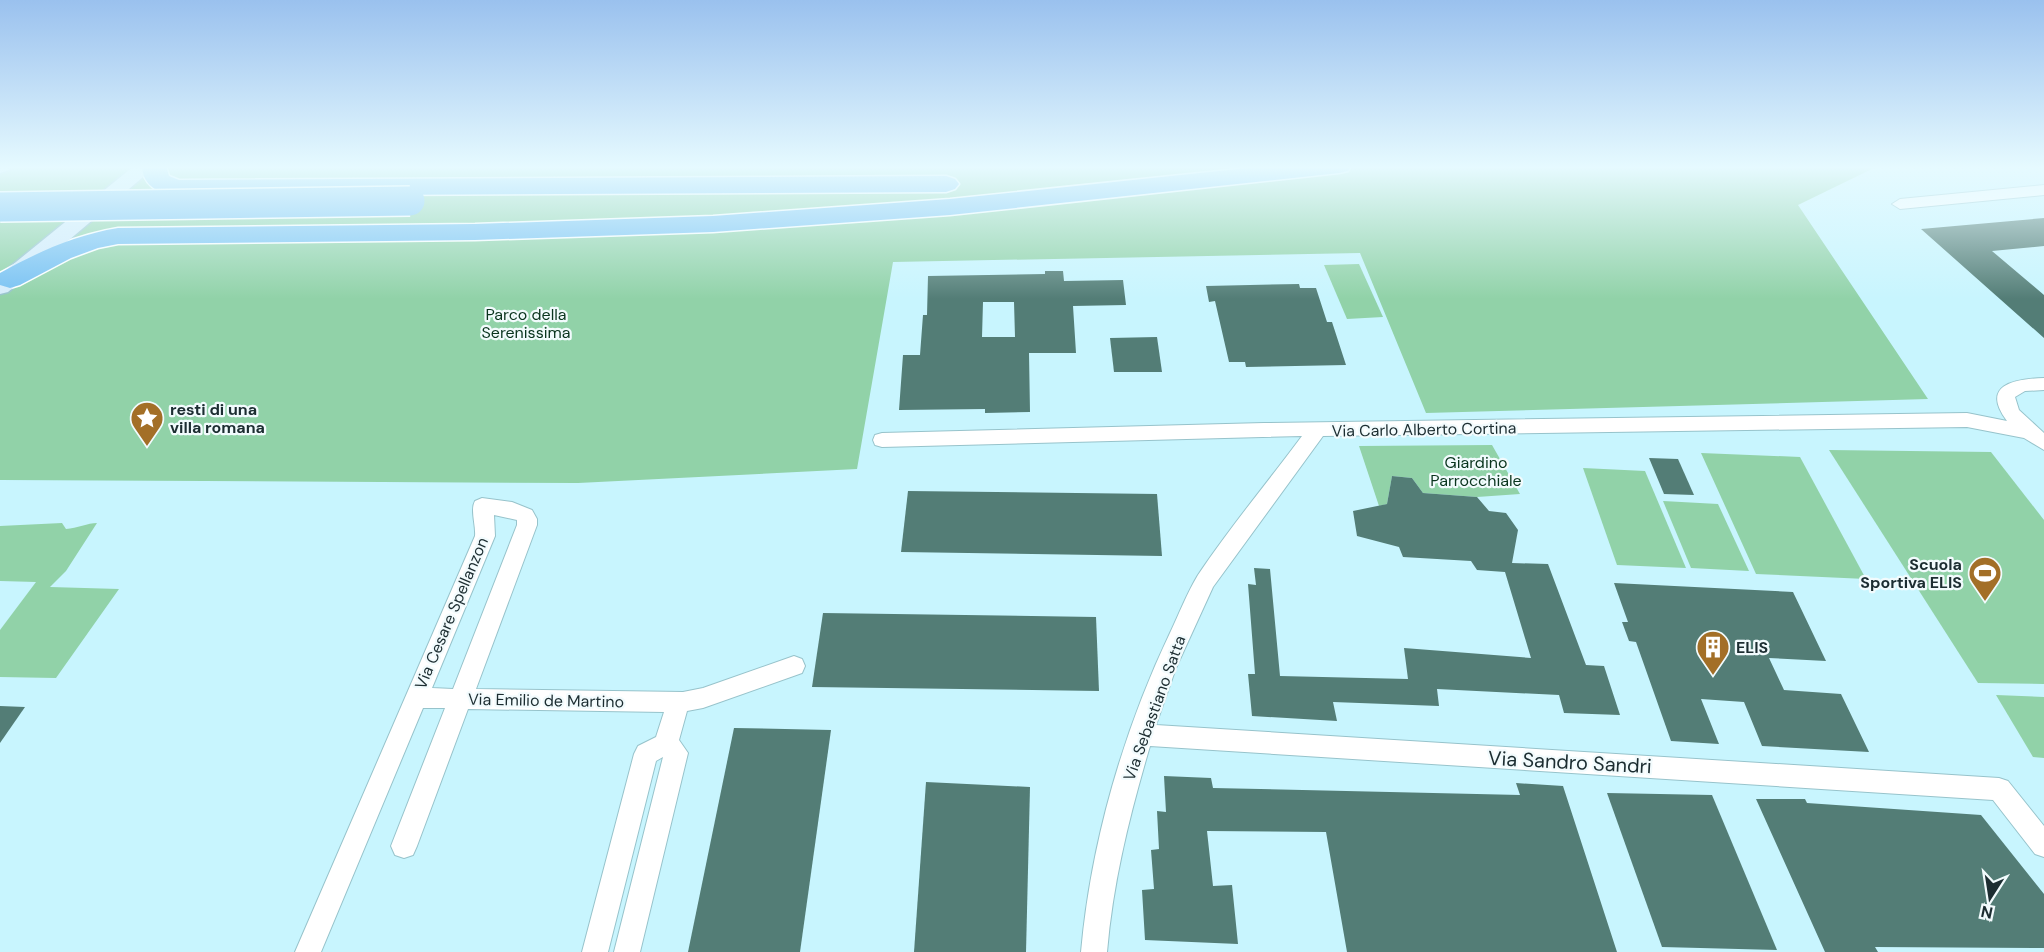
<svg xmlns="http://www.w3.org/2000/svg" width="2044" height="952" font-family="'DM Sans',sans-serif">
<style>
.green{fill:#91d2a8}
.building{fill:#537d76;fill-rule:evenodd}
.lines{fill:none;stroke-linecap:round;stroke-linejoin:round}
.minor-casing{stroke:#97c3cb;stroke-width:2}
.secondary-casing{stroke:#97c3cb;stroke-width:3}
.motorway-casing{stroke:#fff;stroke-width:3}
.minor{fill:#fff;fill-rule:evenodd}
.secondary{fill:#d6ecfb;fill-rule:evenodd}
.motorway{fill:#78c1f2;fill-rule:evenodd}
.motorway-bridge-casing{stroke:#fff;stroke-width:32;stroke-linecap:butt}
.motorway-bridge{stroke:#78c1f2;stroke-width:29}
.labels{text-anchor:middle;stroke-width:4.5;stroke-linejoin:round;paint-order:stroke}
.park-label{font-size:16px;fill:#09341d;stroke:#f2fbfd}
.poi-label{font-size:16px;font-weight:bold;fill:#1c2d31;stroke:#f2fbfd;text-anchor:start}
.street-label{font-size:16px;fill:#1c2d31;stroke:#f2fbfd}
.near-street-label{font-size:20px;fill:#1c2d31;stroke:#f2fbfd}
</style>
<rect width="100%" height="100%" fill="#c8f5fe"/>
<g class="green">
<path d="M0 166H1878L1798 205 1928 399 1426 413 1360 253 893 262 857 469 578 483 0 480Z"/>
<path d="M1359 264 1383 317 1347 319 1324 265Z"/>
<path d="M1492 445 1520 494 1477 497 1423 493 1412 478 1392 476 1387 504 1379 506 1359 446Z"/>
<path d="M1829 450 1991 452 2044 520V684L1978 683Z"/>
<path d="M1701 453 1800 457 1866 579 1756 574Z"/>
<path d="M1583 468 1645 471 1686 568 1617 565Z"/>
<path d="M1663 501 1718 504 1749 571 1691 568Z"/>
<path d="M62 523 66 529C77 528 88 523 97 523L66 571 50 587 119 589 56 678 0 677V630L36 582 0 581V526Z"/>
<path d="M1996 695 2044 697V758L2033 757Z"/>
</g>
<g class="building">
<path d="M2044 218V246L1992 251 2044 295V338L1921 229Z"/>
<path d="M1045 271H1063L1064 281 1123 280 1126 305 1073 306 1076 353H1029L1030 412 985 413V409L899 410 903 355H920L923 315H927L928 276 1045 274ZM983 302H1014L1015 337H982Z"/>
<path d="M1299 284 1300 288H1316L1327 322H1332L1346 365 1246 367 1245 362H1229L1215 301 1209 302 1206 286Z"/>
<path d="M1157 337 1162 372H1114L1110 338Z"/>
<path d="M1649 458 1678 459 1694 495 1664 494Z"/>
<path d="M1392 476 1412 478 1423 493 1477 497 1489 511 1506 513 1518 530 1512 563 1548 564 1586 665 1604 666 1620 715 1564 713 1559 695 1437 689 1439 706 1333 702 1337 721 1252 716 1248 674H1255L1248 584 1256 585 1254 568 1270 569 1280 676 1408 679 1404 648 1531 658 1505 572 1477 570 1471 561 1403 557 1399 547 1357 536 1353 511 1387 504Z"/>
<path d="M908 491 1157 494 1162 556 901 552Z"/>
<path d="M1614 583 1793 592 1826 661 1769 658 1784 690 1841 694 1869 752 1762 746 1744 702 1701 699 1719 744 1671 741 1636 642 1629 641 1622 622H1628Z"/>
<path d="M823 613 1096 617 1099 691 812 687Z"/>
<path d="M0 706 25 707 0 743Z"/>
<path d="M734 728 831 730 800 952H688Z"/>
<path d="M1164 776 1211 778 1213 788 1520 795 1516 783 1563 786 1617 952H1347L1326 832 1207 831 1213 886 1232 885 1238 944 1145 940 1142 890 1154 889 1151 850 1159 849 1157 811 1166 812Z"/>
<path d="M926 782 1030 787 1026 952H914Z"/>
<path d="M1607 793 1712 795 1777 950 1662 947Z"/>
<path d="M1756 799H1805L1807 803 1981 815 2044 894V948L1875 947 1878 952H1825Z"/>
</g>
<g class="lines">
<defs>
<g id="minor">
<path d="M2044 185V195L1900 209 1892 204 1900 199Z"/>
<path d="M2044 378V390L2025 391 2015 397 2019 410 2044 433V450L2024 438 1967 427 1323 436 1213 587 1176 668 1156 725 1999 778 2008 781 2044 826V857L2035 854 1993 800 1150 746C1130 814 1113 881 1107 952H1081C1091 842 1123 732 1170 633 1179 614 1187 593 1198 575 1230 527 1268 482 1302 436L882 447 875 445 873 440 875 435 882 433 1264 423 1967 413 2007 421C1980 385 2014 379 2044 378Z"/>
<path d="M482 498 512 502 532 510 537 519V525L476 689 683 692 703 688 794 656 802 659 805 666 802 673 703 708 687 711 679 740 688 753 640 952H614L663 757 656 761 608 952H582L634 754 638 746 656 737 664 712 468 709 417 846 413 855 404 858 395 855 391 846 445 708H423L321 952H295L475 536C476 525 470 510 475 501ZM494 515 517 520V525L453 689 432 688 495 536Z"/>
</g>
<g id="secondary">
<path d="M0 166H12L9 170 0 173Z"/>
<path d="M134 166H156L8 292 0 294V275Z"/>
</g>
<g id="motorway">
<path d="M142 166H166L169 176 179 180 946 176 955 179 959 184 955 189 946 192 179 196C160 194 143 187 142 166Z"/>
<path d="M1267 166H1351L1348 171 1339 173 950 215 713 232 475 240 118 244 98 248 71 258 20 285 10 288 0 285V273C38 252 75 235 118 228L475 224 713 216 950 199Z"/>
</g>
</defs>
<use href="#minor" class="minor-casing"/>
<use href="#secondary" class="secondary-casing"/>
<use href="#motorway" class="motorway-casing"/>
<use href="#minor" class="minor"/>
<use href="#secondary" class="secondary"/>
<use href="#motorway" class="motorway"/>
<defs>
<path id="motorway-bridge" d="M0 207 410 201"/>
</defs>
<use href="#motorway-bridge" class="motorway-bridge-casing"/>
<use href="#motorway-bridge" class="motorway-bridge"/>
</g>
<linearGradient id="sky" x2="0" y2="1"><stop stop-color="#9ac1ee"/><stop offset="0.56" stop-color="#e6faff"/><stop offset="1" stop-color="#e6faff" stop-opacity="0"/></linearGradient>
<rect width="2044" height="299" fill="url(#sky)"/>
<defs>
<symbol id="sight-pin" viewBox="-11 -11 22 30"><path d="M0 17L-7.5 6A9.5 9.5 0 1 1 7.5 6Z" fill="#a36f27" stroke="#f2fbfd"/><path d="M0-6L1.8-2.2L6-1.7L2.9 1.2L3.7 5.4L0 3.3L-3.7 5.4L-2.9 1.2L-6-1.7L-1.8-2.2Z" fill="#fff"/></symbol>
<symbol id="stadium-pin" viewBox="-11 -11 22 30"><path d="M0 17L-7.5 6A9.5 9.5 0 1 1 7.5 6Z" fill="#a36f27" stroke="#f2fbfd"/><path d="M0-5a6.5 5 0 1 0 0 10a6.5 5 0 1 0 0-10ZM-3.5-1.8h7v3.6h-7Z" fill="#fff"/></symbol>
<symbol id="building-pin" viewBox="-11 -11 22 30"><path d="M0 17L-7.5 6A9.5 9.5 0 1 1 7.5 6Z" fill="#a36f27" stroke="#f2fbfd"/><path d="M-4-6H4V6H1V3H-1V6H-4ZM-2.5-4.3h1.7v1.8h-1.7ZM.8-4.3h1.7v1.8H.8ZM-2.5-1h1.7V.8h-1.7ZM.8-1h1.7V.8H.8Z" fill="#fff"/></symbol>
</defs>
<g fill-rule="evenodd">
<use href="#sight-pin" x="128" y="399" width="38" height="52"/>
<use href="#stadium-pin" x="1966" y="554" width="38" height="52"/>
<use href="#building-pin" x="1694" y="628" width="38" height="52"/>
</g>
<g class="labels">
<g class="park-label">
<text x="526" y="320">Parco della<tspan x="526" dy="18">Serenissima</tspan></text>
<text x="1476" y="468">Giardino<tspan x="1476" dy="18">Parrocchiale</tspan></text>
</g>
<g class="poi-label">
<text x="170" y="415">resti di una<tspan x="170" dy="18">villa romana</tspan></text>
<text x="1962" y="570" text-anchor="end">Scuola<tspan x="1962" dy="18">Sportiva ELIS</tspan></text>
<text x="1736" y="653">ELIS</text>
</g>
<g class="street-label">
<text transform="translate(1424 429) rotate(-1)" y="6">Via Carlo Alberto Cortina</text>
<text transform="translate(451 613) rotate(-67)" y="6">Via Cesare Spellanzon</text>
<text transform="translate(546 700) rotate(1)" y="6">Via Emilio de Martino</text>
<text transform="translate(1154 708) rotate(-70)" y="6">Via Sebastiano Satta</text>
</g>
<g class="near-street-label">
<text transform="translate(1570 762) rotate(3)" y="7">Via Sandro Sandri</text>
</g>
</g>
<g transform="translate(1990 898) rotate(192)" stroke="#f2fbfd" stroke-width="4.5" paint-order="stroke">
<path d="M0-4.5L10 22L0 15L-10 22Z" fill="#1c2d31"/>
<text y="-9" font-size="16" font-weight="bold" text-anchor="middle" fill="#1c2d31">N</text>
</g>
</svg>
